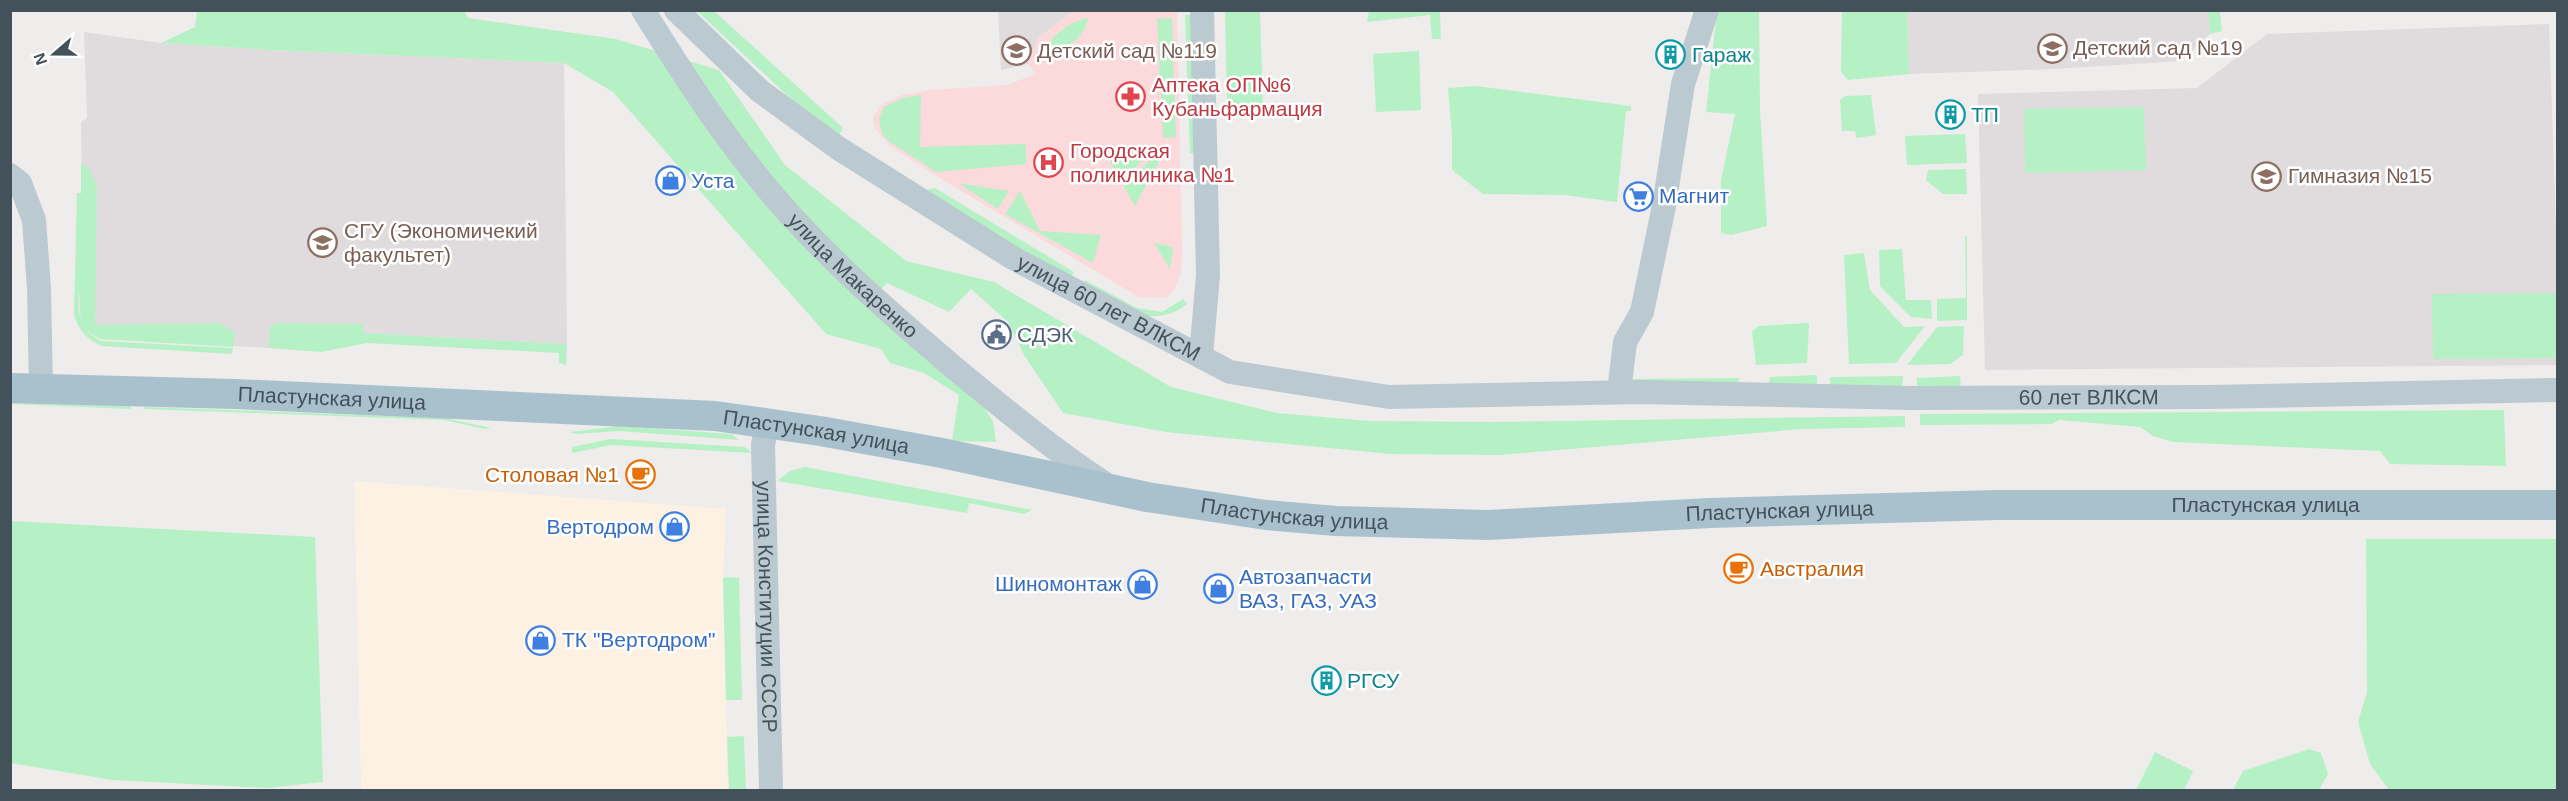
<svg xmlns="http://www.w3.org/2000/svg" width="2568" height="801" font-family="Arial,sans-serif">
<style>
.commercial{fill:#fcf1e2}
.education{fill:#e0dcde}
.medical{fill:#fcd9da}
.green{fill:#b6f1c5}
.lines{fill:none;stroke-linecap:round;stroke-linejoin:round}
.minor{stroke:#bbc9d0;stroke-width:24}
.major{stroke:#a9c0cd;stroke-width:30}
.labels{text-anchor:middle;stroke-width:5;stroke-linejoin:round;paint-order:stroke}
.education-label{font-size:21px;fill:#785e54;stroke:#fff;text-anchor:start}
.culture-label{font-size:21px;fill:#0d838f;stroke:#fff;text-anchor:start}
.health-label{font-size:21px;fill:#be3a42;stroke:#fff;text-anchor:start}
.shop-label{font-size:21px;fill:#366cbe;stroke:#fff;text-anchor:start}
.street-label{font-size:21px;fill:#43525a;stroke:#fff}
.service-label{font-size:21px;fill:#4e5e75;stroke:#fff;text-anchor:start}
.food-label{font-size:21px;fill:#c56008;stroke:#fff;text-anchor:end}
</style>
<rect width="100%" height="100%" fill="#efecec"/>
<path class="commercial" d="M354 481 726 509 723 579 728 790H361Z"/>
<g class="education">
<path d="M998 11H1074L1038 38 1028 64 1001 70Z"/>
<path d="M1907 11H2208L2210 34 2181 61 2054 69 1909 74Z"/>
<path d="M2549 24 2557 259V365L1985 370 1978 94 2197 88 2267 34Z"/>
<path d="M84 32 161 43 270 50 564 63 567 344 362 333 278 338 269 348 101 339 91 334 84 327 81 122 87 118Z"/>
</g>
<path class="medical" d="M1074 11H1177L1182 250 1181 272 1175 289 1166 298 1139 297 941 179 890 146 874 127 873 118 881 105 902 95 931 90 1007 85 1036 74 1028 64 1038 38Z"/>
<g class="green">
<path d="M464 10 468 18 616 39 719 70 785 165 906 261 994 282 1171 387 1277 413 1370 421 1494 422 1905 416V427L1802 429 1500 455 1390 454 1166 432 1063 413 1024 355 1008 322 971 289 949 312 887 283 866 304 977 397 993 421 996 442 952 441 959 395 924 373 890 363 881 349 826 334 613 92 564 63 270 50 161 43 195 27 197 11Z"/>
<path d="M1369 10 1440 11 1441 39H1432L1430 15 1367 22Z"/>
<path d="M697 11H714L843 128 836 141Z"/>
<path d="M1225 11H1260L1263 104 1227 106Z"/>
<path d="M1717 11H1759L1760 110 1767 226 1731 235 1721 233V180L1735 114 1706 112Z"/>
<path d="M1842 11H1907L1909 74 1848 80 1841 72Z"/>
<path d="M2208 11H2220L2222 31 2210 34Z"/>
<path d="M1185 15H1197L1198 153H1190Z"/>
<path d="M1088 18C1084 42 1062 49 1043 60 1046 39 1067 22 1088 18Z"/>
<path d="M1172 18 1176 137 1163 138 1157 19Z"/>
<path d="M1419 51 1421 110 1376 112 1373 54Z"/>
<path d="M1476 86 1631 106V111H1626L1617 202 1564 195 1483 194 1452 170V136L1448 88Z"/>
<path d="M921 95 920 147 1026 144V164L936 172 890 142 882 134 880 125 879 118 884 107 903 98Z"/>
<path d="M1871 95 1876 135 1856 138 1855 131H1842L1840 100 1845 96Z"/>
<path d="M2144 107 2146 170 2025 173 2024 109Z"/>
<path d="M1965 134 1967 163 1907 165 1905 136Z"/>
<path d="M1123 146 1152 149 1123 181 1110 162Z"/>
<path d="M1162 148 1164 152 1135 206 1124 187Z"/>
<path d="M81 164 89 169 97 185 95 325 220 323 235 333 233 347 101 339C75 327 81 313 79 290 77 313 79 330 102 341L233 348 232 354 101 346C86 338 80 332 74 315L77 193H81Z"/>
<path d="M1966 169 1967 194H1943L1926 180 1928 170Z"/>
<path d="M958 183 1009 191 998 209Z"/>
<path d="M935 188 1074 272 1069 280 923 191Z"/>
<path d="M1020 191 1040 231 1101 235 1093 263 1005 214Z"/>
<path d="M1965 236H1967V320L1937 321V299L1966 298Z"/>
<path d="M1154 243 1173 247 1170 269Z"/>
<path d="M1902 249 1906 300H1931L1932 319 1911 317 1880 286 1879 250Z"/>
<path d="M1864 253 1870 290 1904 327 1925 326 1896 363 1849 364 1844 255Z"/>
<path d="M1085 280 1137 308 1162 312 1183 299 1187 304C1152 332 1117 305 1082 289Z"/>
<path d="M2556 293 2557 358 2433 359 2432 294Z"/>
<path d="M278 323 363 324V333L567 344 566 365 559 363V353L367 343 321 352 269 348 270 326Z"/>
<path d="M1809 323 1807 363 1756 365 1752 331 1759 326Z"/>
<path d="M1964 326 1963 355 1950 364 1907 365 1937 327Z"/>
<path d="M1817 375V385L1768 387 1770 377Z"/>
<path d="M1903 376 1902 387 1830 386V377Z"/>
<path d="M1960 376 1961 388 1917 390V378Z"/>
<path d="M1740 378 1735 387 1630 386 1629 379Z"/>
<path d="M11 402 131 406V409L11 404Z"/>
<path d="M144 407 444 418 491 428 485 429 444 420 143 409Z"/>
<path d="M2504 410 2506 466 2390 464 2380 451 2173 442 2153 436 2140 427 2059 420 2052 424 1920 425V414Z"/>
<path d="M619 426 731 434 739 440 620 431 576 434 569 432Z"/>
<path d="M611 439 745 447 752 453 611 445 572 453V447Z"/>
<path d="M805 467 1032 510 1024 514 969 503 967 513 777 481 790 471Z"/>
<path d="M11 521 315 537 323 782 268 788 112 780 11 763Z"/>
<path d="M2366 539H2557V790H2389L2370 764 2358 722 2367 692Z"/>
<path d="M725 577 739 578 742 700H726L723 579Z"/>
<path d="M744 736 746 790H729L727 737Z"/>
<path d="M2309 749 2321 753 2328 774 2319 790H2233L2243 771Z"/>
<path d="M2155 752 2193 771 2184 790H2136Z"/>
</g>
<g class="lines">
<g class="minor">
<path id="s1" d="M643 10C684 76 726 141 777 200 830 261 891 314 952 366 1003 408 1052 449 1107 485"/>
<path id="s2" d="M676 10 760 91 838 148 1013 258 1230 372 1389 397 1641 392 1912 398 2207 397 2558 390"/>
<path d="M10 175 20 183 34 220 39 288 41 389"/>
<path d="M1201 356 1208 275 1202 10"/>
<path d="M1619 392 1625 342 1642 312 1664 206 1683 84 1707 10"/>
<path id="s3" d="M767 423 763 445 771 790"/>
</g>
<path class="major" id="s4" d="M10 388 235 394 715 416 820 431 942 453 1147 497 1266 515 1336 521 1488 525 1710 513 1997 505H2558"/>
</g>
<defs>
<symbol id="school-ring" viewBox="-11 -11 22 22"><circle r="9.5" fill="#fff" stroke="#8d6e63" stroke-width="1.5"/><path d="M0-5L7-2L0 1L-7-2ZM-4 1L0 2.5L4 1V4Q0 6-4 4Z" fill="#8d6e63"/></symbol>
<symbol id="building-ring" viewBox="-11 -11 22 22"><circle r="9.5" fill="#fff" stroke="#0f9aa8" stroke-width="1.5"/><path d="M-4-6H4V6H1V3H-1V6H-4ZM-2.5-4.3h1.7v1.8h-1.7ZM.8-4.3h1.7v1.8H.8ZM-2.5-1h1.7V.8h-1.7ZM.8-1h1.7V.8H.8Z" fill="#0f9aa8"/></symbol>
<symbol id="pharmacy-ring" viewBox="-11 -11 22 22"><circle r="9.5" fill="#fff" stroke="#e0444e" stroke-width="1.5"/><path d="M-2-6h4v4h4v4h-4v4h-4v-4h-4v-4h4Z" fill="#e0444e"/></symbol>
<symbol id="hospital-ring" viewBox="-11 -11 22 22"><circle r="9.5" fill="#fff" stroke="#e0444e" stroke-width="1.5"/><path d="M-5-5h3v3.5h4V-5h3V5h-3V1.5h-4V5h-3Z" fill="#e0444e"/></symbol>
<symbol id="shop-ring" viewBox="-11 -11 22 22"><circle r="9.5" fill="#fff" stroke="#3f7fe0" stroke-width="1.5"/><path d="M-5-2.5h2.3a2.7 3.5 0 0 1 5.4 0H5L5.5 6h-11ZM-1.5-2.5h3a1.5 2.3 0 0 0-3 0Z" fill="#3f7fe0"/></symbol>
<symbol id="supermarket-ring" viewBox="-11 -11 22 22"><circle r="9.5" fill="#fff" stroke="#3f7fe0" stroke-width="1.5"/><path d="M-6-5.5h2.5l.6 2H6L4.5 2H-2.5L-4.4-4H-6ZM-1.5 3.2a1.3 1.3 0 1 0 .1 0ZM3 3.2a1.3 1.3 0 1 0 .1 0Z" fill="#3f7fe0"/></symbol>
<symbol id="university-ring" viewBox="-11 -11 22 22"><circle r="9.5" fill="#fff" stroke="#8d6e63" stroke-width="1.5"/><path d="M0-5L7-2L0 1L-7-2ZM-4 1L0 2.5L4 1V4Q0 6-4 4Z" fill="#8d6e63"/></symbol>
<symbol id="civic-ring" viewBox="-11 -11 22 22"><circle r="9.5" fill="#fff" stroke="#5c6f8a" stroke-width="1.5"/><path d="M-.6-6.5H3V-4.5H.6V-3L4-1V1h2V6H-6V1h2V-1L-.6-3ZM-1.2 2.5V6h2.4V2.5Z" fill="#5c6f8a"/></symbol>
<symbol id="cafe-ring" viewBox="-11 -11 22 22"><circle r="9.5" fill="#fff" stroke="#e8710a" stroke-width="1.5"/><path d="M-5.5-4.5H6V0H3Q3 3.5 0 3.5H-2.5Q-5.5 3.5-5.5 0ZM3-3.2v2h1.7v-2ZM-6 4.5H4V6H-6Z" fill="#e8710a"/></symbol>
</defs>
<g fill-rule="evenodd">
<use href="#school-ring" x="2036" y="32" width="33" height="33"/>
<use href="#school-ring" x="1000" y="34" width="33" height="33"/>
<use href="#building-ring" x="1654" y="38" width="33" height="33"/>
<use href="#pharmacy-ring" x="1114" y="80" width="33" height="33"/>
<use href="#building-ring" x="1934" y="98" width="33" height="33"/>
<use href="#hospital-ring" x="1032" y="146" width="33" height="33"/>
<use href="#school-ring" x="2250" y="160" width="33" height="33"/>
<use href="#shop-ring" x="654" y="164" width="33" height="33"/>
<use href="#supermarket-ring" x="1622" y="180" width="33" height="33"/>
<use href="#university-ring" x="306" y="226" width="33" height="33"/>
<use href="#civic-ring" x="980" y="318" width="33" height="33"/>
<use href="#cafe-ring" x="624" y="458" width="33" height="33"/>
<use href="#shop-ring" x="658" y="510" width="33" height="33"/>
<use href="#cafe-ring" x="1722" y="552" width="33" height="33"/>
<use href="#shop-ring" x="1126" y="568" width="33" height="33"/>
<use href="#shop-ring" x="1202" y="572" width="33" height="33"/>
<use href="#shop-ring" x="524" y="624" width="33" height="33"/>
<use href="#building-ring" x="1310" y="664" width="33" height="33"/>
</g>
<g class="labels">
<g class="education-label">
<text x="2073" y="55">Детский сад №19</text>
<text x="1037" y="58">Детский сад №119</text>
<text x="2288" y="183">Гимназия №15</text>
<text x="344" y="238">СГУ (Экономичекий<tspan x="344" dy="24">факультет)</tspan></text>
</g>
<g class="culture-label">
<text x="1692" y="62">Гараж</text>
<text x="1971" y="122">ТП</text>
<text x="1347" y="688">РГСУ</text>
</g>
<g class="health-label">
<text x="1152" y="92">Аптека ОП№6<tspan x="1152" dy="24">Кубаньфармация</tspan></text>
<text x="1070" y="158">Городская<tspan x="1070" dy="24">поликлиника №1</tspan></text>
</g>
<g class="shop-label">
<text x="691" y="188">Уста</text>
<text x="1659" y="203">Магнит</text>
<text x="654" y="534" text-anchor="end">Вертодром</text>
<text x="1239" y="584">Автозапчасти<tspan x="1239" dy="24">ВАЗ, ГАЗ, УАЗ</tspan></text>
<text x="1122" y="591" text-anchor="end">Шиномонтаж</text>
<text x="562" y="647">ТК "Вертодром"</text>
</g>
<g class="street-label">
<text dy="7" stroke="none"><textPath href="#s1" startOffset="340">улица Макаренко</textPath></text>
<text dy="7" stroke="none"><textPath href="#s2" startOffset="528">улица 60 лет ВЛКСМ</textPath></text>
<text dy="7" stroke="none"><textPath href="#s2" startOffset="1526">60 лет ВЛКСМ</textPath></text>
<text dy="7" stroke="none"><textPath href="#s4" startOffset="322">Пластунская улица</textPath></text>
<text dy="7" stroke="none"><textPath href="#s4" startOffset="808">Пластунская улица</textPath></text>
<text dy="7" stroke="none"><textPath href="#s4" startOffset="2266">Пластунская улица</textPath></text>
<text dy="7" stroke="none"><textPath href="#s4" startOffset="1780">Пластунская улица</textPath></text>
<text dy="7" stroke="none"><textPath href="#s4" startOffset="1294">Пластунская улица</textPath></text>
<text dy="7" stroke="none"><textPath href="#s3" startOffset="184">улица Конституции СССР</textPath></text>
</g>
<g class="service-label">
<text x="1017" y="342">СДЭК</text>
</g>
<g class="food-label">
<text x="619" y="482">Столовая №1</text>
<text x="1760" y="576" text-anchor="start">Австралия</text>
</g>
</g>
<rect width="2568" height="801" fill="none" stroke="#43525a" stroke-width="24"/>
<g transform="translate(54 54) rotate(250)" stroke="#ffffff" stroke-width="4.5" paint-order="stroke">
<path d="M0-4.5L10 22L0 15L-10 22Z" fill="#43525a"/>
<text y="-9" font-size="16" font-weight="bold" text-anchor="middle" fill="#43525a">N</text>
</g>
</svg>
